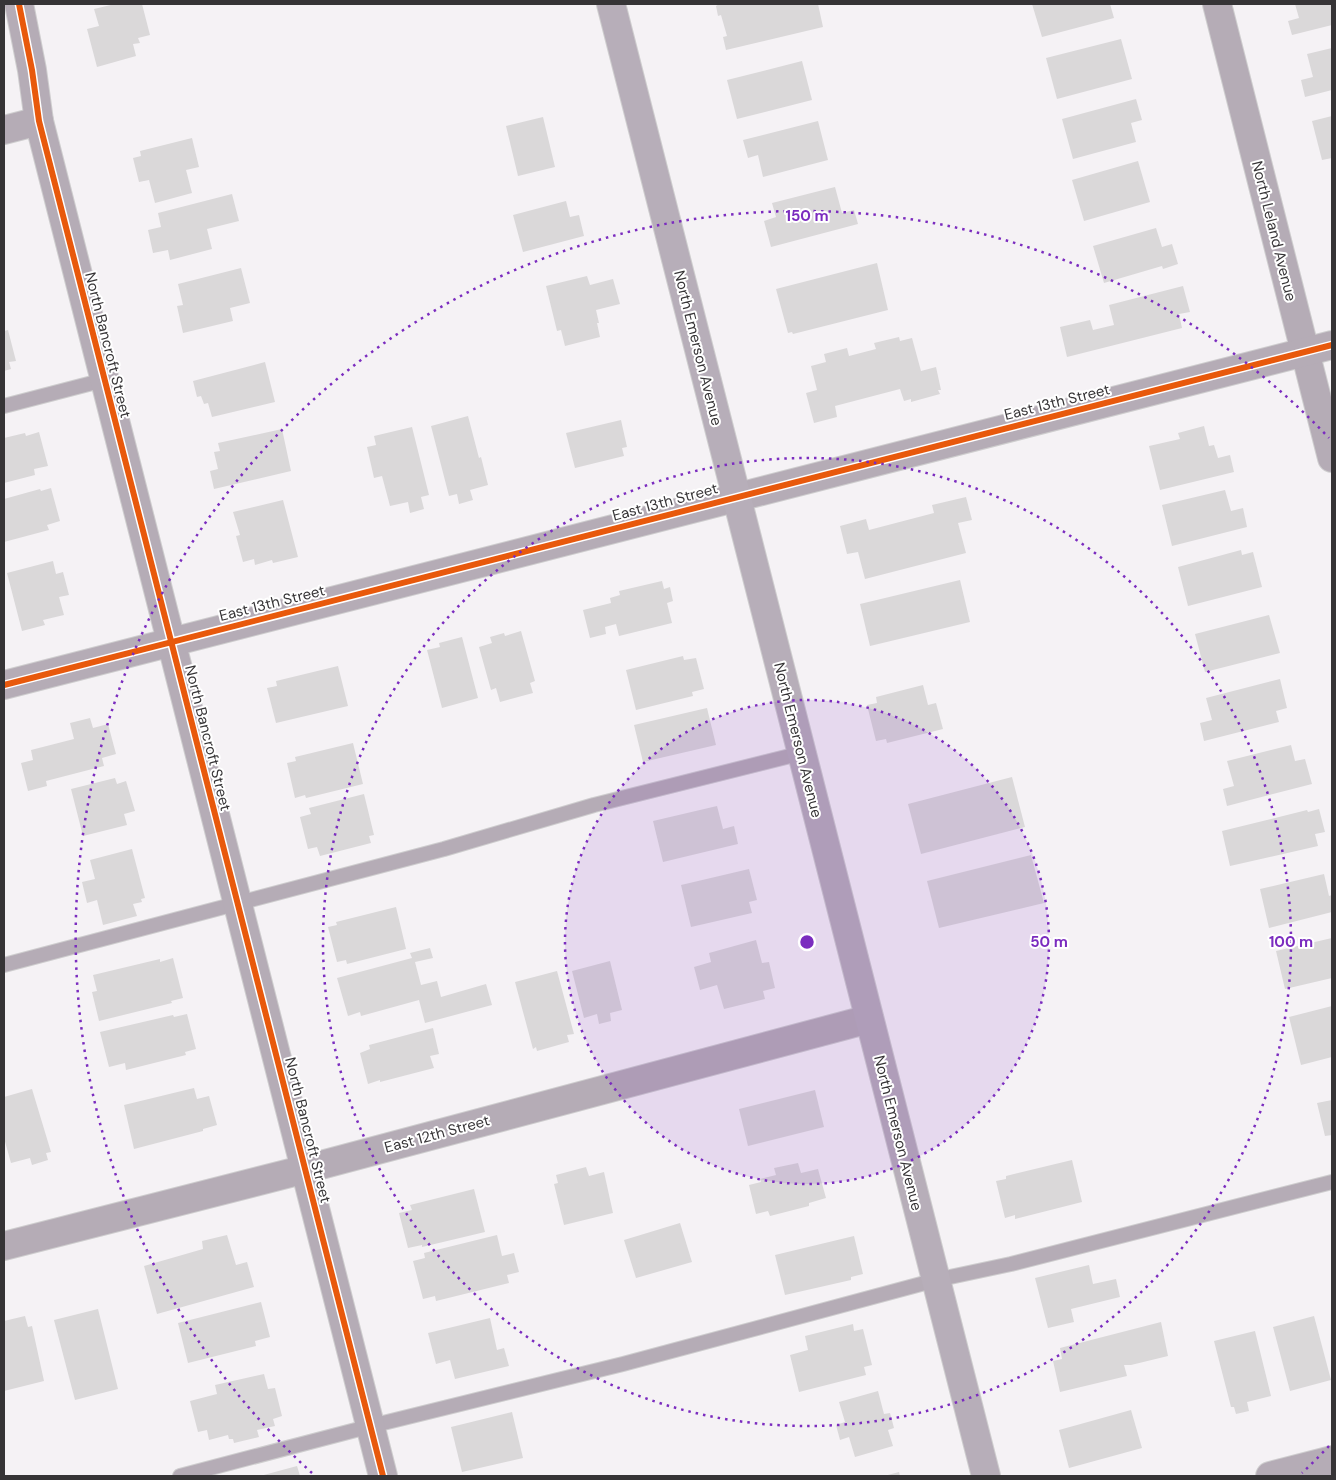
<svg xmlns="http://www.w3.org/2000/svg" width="1336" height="1480" font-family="'DM Sans',sans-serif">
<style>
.building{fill:#dad8d9}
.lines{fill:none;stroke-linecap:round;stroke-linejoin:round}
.service-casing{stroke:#cecdce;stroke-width:16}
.minor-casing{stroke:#cecdce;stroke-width:30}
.primary-casing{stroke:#cecdce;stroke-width:30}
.service{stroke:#b5acb6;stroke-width:14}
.minor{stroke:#b5acb6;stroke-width:28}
.primary{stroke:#b7aeb9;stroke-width:28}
.cycleway-casing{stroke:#fff;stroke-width:9}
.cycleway{stroke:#e8590c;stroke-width:6}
.ring{fill:none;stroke:#7b2cbf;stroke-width:2.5;stroke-dasharray:2.5 5}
.labels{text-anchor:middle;stroke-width:4;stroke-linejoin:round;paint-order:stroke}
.street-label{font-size:15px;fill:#363436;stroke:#fff}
.centre{fill:#7b2cbf;stroke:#fff;stroke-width:2.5}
.ring-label{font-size:15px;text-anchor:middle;font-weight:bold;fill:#7b2cbf;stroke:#fff;stroke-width:4;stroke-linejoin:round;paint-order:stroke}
</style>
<rect width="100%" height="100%" fill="#f5f2f5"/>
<g class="building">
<path d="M115 4H142L150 35 138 38 140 43 133 44 136 56 97 67 87 29 99 26 94 9Z"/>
<path d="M719 4H818L823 27 726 50 723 37 727 36 721 15 718 16 716 6Z"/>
<path d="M1032 4H1110L1114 18 1042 37Z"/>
<path d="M1295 4H1332V25L1292 35 1288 21 1299 18Z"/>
<path d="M1121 39 1132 79 1057 99 1046 58Z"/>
<path d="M1332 48V90L1305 97 1301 80 1313 77 1307 54Z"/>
<path d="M802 61 812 100 737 119 727 80Z"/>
<path d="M1136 99 1142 120 1131 123 1136 142 1073 159 1062 119Z"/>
<path d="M1332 116V158L1322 160 1312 121Z"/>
<path d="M543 117 555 167 518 176 506 126Z"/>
<path d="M818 121 828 160 763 177 758 155 748 158 743 140Z"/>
<path d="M192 138 199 167 186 170 192 193 155 203 149 180 139 182 133 158 141 156 140 151Z"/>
<path d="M1138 161 1150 202 1084 221 1072 180Z"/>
<path d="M835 187 842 213 854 210 858 224 771 247 764 221 776 217 772 203Z"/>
<path d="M232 194 239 221 207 229 212 249 170 260 168 250 153 253 148 230 161 227 158 213Z"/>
<path d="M566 201 570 217 579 215 584 236 523 252 513 215Z"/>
<path d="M1156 228 1162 247 1172 244 1178 264 1163 269 1162 266 1104 283 1093 246Z"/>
<path d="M877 263 888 310 793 334 792 332 788 333 776 289Z"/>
<path d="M241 268 250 303 230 308 233 321 183 333 177 306 183 305 178 284Z"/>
<path d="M587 276 590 285 613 279 620 304 596 310 599 323H597L600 337 565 346 561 330 557 331 546 286Z"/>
<path d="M1183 286 1190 312 1179 314 1182 328 1067 357 1060 327 1090 320 1093 330 1114 325 1109 305Z"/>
<path d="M8 330 16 361 9 362 11 369 4 371V331Z"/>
<path d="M899 337 900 341 912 338 921 371 936 367 941 390H938L940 394 911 402V399L904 401 900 389 835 406 837 417 814 423 806 393 817 390 811 366 826 362 824 354 847 348 849 356 876 349 874 343Z"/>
<path d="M265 362 275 402 212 417 208 403 204 404 201 396 197 397 193 381Z"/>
<path d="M468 416 479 458 481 457 488 485 470 490 473 500 459 504 457 494 449 496 431 426Z"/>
<path d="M621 420 627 447 622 448 624 456 575 468 566 433Z"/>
<path d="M1204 426 1209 446 1214 445 1218 458 1230 455 1234 472 1160 490 1149 446 1180 439 1178 433Z"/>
<path d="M412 427 429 495 421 497 424 509 410 513 408 502 390 506 382 476 374 478 367 447 376 445 374 436Z"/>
<path d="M282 429 291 471 214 489 210 471 218 469 214 452 220 451 218 443Z"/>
<path d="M39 432 48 466 34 469 35 475 4 483V438L25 433 26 436Z"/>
<path d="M51 488 60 521 47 525 49 530 4 542V499L40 489 41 491Z"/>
<path d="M1225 490 1231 511 1243 508 1247 527 1172 546 1162 505Z"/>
<path d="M966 497 972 520 958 523 966 553 865 579 858 552 847 554 840 526 866 519 869 530 934 513 932 505Z"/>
<path d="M283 500 298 557 273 563 272 560 255 565 254 559 243 562 236 536 240 535 233 512Z"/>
<path d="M1241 550 1242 555 1253 552 1262 587 1188 606 1178 567Z"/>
<path d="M53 561 56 574 63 572 69 595 59 597 64 615 43 620 45 625 22 631 7 573Z"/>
<path d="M960 580 970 622 870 646 860 604Z"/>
<path d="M662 581 664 589 670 587 673 601 667 603 672 623 619 636 616 624 605 627 606 634 590 638 583 610 611 603 610 598 620 595 619 591Z"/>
<path d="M1269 615 1280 653 1205 672 1195 634Z"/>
<path d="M521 631 535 681 530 683 533 693 500 702 496 688 491 690 479 647 492 643 490 637 504 633 505 636Z"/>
<path d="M462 637 478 698 442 708 427 650 440 647 439 643Z"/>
<path d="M683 656 684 660 696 658 704 689 692 692 693 696 636 710 626 670Z"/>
<path d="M338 666 348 706 276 723 267 688 277 686 276 681Z"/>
<path d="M1280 679 1287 708 1276 711 1279 722 1204 741 1200 723 1212 720 1206 698Z"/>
<path d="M923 685 928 705 936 703 943 729 887 743 886 739 876 741 867 705 877 703 876 697Z"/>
<path d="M707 708 716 745 643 762 634 725Z"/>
<path d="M90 718 93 728 108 724 116 754 102 758 104 766 46 781 47 786 28 791 21 763 33 760 31 750 74 739 70 723Z"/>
<path d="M353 743 363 784 306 798 305 795 295 798 287 763 296 761 295 757Z"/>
<path d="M1291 745 1295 761 1305 759 1312 784 1227 806 1223 789 1234 786 1227 761Z"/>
<path d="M1012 777 1025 827 921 854 908 804Z"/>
<path d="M115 778 117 784 126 781 135 811 124 814 127 825 83 836 71 789Z"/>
<path d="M364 794 374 835 369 836 371 843 320 856 317 847 308 849 300 817 311 814 309 808Z"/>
<path d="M717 806 723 829 734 826 738 844 663 862 653 821Z"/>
<path d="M1319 809 1325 832 1315 834 1318 846 1230 866 1222 831 1307 810 1308 812Z"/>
<path d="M132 849 145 898 141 899 142 902 133 904 137 916 103 925 97 900 87 903 82 882 95 879 90 860Z"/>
<path d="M1031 855 1044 903 939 928 927 881Z"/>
<path d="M749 869 757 900 749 902 752 913 691 927 681 885Z"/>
<path d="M1324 874 1329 896 1332 895V912L1269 928 1260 889Z"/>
<path d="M396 907 406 949 347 964 346 960 337 962 328 927 337 925 336 922Z"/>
<path d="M1332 938V978L1285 989 1276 951Z"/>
<path d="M756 940 762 963 769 962 775 988 763 991 765 999 724 1009 717 985 700 990 694 967 711 962 709 953Z"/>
<path d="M430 948 433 958 415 962 421 985 437 981 441 997 486 984 492 1005 425 1023 419 1000 361 1016 360 1012 348 1016 337 978 412 958 410 953Z"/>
<path d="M173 958 183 998 171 1001 172 1003 99 1021 92 992 97 991 93 975 160 959V962Z"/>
<path d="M610 961 622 1010 610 1013 611 1021 599 1024 597 1014 584 1018 572 971Z"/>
<path d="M557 971 574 1034 567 1035 569 1042 537 1051 536 1047 533 1049 515 982Z"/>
<path d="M1332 1006V1057L1301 1065 1289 1017Z"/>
<path d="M187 1014 196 1049 185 1052 186 1055 126 1070 125 1063 109 1067 100 1032 173 1015 174 1017Z"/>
<path d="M433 1028 439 1054 430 1056 434 1068 380 1082V1080L368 1084 360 1053 370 1049 369 1045Z"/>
<path d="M194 1088 197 1099 209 1096 217 1125 203 1129V1131L134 1149 124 1105Z"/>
<path d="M32 1089 51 1152 46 1153 48 1160 32 1165 30 1158 11 1163 4 1138V1097Z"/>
<path d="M815 1090 824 1127 748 1146 739 1109Z"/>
<path d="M1332 1100V1135L1325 1136 1317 1103Z"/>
<path d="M1072 1160 1082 1202 1015 1219V1215L1005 1218 996 1181 1006 1179V1176Z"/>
<path d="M798 1163 801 1173 818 1169 826 1198 809 1203V1206L770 1216 768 1211 756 1214 749 1185 761 1182 760 1179 776 1175 774 1168Z"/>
<path d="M586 1167 589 1176 604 1172 613 1213 564 1225 554 1184 558 1183 556 1175Z"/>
<path d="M474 1189 485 1232 422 1247V1245L408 1248 399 1213 412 1210 410 1205Z"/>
<path d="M680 1223 692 1262 636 1278 624 1240Z"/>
<path d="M227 1235 236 1265 247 1262 254 1287 157 1314 144 1266 203 1249 202 1241Z"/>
<path d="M497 1235 502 1256 514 1253 519 1272 507 1275 509 1283 436 1301 435 1296 423 1299 413 1261 425 1258 424 1253Z"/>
<path d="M854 1236 863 1274 851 1277V1280L785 1295 775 1255Z"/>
<path d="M1089 1265 1093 1284 1116 1279 1120 1297 1071 1309 1074 1322 1048 1328 1035 1278Z"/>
<path d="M261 1302 270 1337 255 1341 256 1346 188 1363 178 1323Z"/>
<path d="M98 1309 118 1389 75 1400 54 1320Z"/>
<path d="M25 1316 28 1327 32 1326 44 1381 4 1391V1321Z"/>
<path d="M1314 1316 1331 1380 1290 1391 1273 1327Z"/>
<path d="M490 1318 497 1350 504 1348 509 1366 455 1379 450 1360 436 1364 428 1333Z"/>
<path d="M1161 1322 1168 1356 1131 1365H1124L1127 1376 1060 1392 1053 1361 1062 1359 1060 1348Z"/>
<path d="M853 1324 854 1331 863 1329 872 1365 864 1367 866 1375 799 1392 790 1355 808 1350 805 1336Z"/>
<path d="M1255 1331 1271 1396 1247 1402 1249 1411 1236 1414 1234 1407H1231L1214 1341Z"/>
<path d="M264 1374 268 1389 275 1388 282 1416 273 1419 275 1426 257 1430 259 1437 234 1443 233 1439H229L228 1435 209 1440 207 1430 198 1432 190 1401 217 1394 215 1385Z"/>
<path d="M878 1391 884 1414 890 1413 894 1428 888 1430 893 1446 855 1457 849 1437 840 1440 836 1425 845 1422 839 1402Z"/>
<path d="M1131 1410 1142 1448 1069 1468 1059 1430Z"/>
<path d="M512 1412 523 1458 462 1472 451 1427Z"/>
<path d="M297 1466 300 1476H260Z"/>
<path d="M899 1472 900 1476H884Z"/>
</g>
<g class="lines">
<defs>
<g id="service">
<path d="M4 406 104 380"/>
<path d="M4 965 444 849 594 805 802 753"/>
<path d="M180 1476 371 1426 623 1364 936 1280 1011 1264 1332 1182"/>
</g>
<g id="minor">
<path d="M19 4 32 70 39 121 383 1476"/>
<path d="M1217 4 1332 458"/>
<path d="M4 130 39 121"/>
<path d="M4 685 1332 345"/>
<path d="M4 1246 306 1169 869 1019"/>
<path d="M1270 1476 1332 1460"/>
</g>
<path id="primary" d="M611 4 986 1476"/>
</defs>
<use href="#service" class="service-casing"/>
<use href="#minor" class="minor-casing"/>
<use href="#primary" class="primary-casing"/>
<use href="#service" class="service"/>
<use href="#minor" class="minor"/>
<use href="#primary" class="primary"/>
<defs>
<g id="cycleway">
<path d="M19 4 32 70 39 121 383 1476"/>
<path d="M4 685 1332 345"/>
</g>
</defs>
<use href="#cycleway" class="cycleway-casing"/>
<use href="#cycleway" class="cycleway"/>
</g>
<circle cx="807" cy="942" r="242" fill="#7b2cbf" fill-opacity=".12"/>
<g class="ring">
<circle cx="807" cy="942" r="242"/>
<circle cx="807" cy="942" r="484"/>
<path d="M1329 1446A726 726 0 0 1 1302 1473M312 1473A726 726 0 1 1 1329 438"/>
</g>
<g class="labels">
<g class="street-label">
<text transform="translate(1274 231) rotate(76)" y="5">North Leland Avenue</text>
<text transform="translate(108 345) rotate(76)" y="5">North Bancroft Street</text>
<text transform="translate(698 348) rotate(76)" y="5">North Emerson Avenue</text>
<text transform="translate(1057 402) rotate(-14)" y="5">East 13th Street</text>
<text transform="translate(665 502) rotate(-15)" y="5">East 13th Street</text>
<text transform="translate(272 603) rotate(-14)" y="5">East 13th Street</text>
<text transform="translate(208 738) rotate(76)" y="5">North Bancroft Street</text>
<text transform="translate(798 740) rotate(76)" y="5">North Emerson Avenue</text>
<text transform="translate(308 1130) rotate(76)" y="5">North Bancroft Street</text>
<text transform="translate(898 1133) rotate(76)" y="5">North Emerson Avenue</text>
<text transform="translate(437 1134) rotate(-15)" y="5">East 12th Street</text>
</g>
</g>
<circle cx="807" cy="942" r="8" class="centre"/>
<g class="ring-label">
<text x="807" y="221">150 m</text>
<text x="1049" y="947">50 m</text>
<text x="1291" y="947">100 m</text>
</g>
<rect width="1336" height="1480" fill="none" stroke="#363436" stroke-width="10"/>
</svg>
